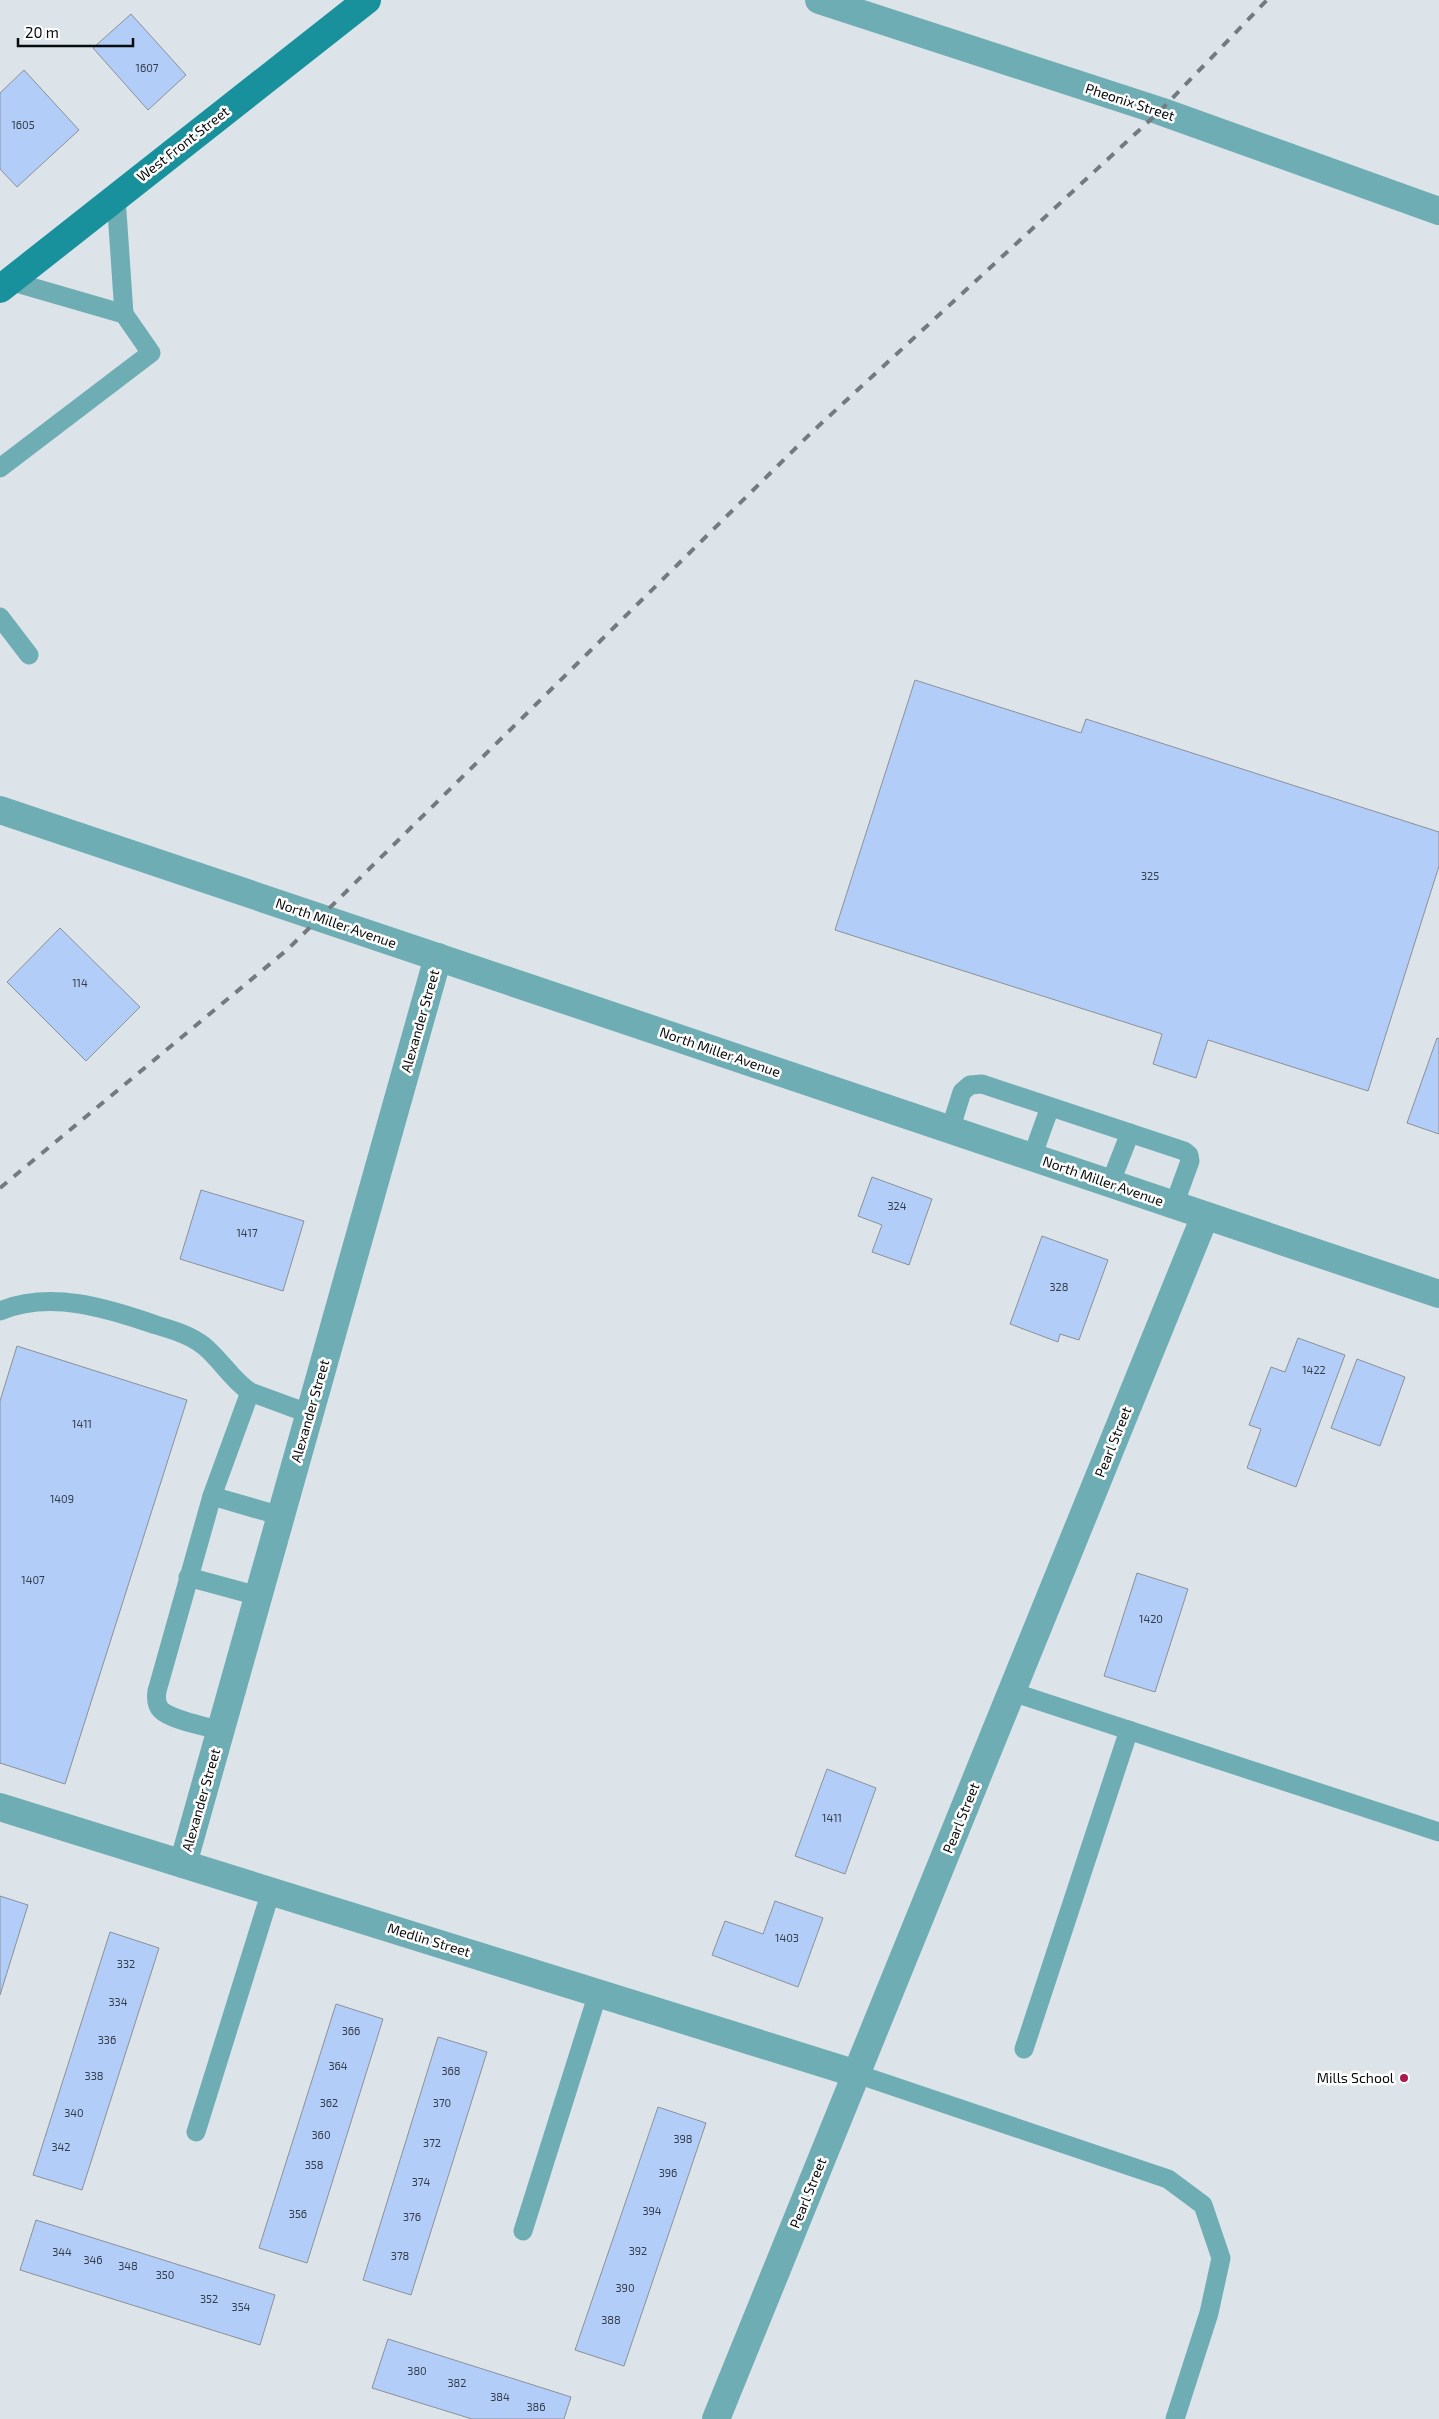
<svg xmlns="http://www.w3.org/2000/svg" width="1439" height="2419" font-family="'Exo 2',sans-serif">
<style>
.building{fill:#b2cdf8;stroke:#8c9097}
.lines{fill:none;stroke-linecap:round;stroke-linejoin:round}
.service{stroke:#6fadb4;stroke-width:19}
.minor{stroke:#6fadb4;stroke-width:28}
.secondary{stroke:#18919d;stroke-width:28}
.rail{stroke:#747a7d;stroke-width:4;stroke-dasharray:9 9;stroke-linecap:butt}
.poi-dot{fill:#ab194e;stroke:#fff;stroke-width:2}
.labels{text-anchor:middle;stroke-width:5;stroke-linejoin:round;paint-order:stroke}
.number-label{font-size:11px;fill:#333c48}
.street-label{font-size:14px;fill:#090c0d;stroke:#fff}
.poi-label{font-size:14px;fill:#090c0d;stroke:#fff;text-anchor:end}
</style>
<rect width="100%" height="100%" fill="#dce4e9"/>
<g class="building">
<path d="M131 14 186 75 148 110 93 48Z"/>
<path d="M24 70 79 130 17 187 0 169V93Z"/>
<path d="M915 680 1081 733 1086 719 1439 832V866L1368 1091 1208 1040 1196 1078 1153 1064 1162 1034 835 930Z"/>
<path d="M60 928 140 1007 86 1061 7 982Z"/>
<path d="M1437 1038 1439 1039V1134L1407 1123Z"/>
<path d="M872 1177 932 1199 909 1265 872 1252 882 1225 858 1216Z"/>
<path d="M201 1190 304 1221 283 1291 180 1259Z"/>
<path d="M1042 1236 1108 1260 1079 1340 1060 1334 1058 1342 1010 1324Z"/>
<path d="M1298 1338 1345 1355 1296 1487 1247 1468 1261 1429 1249 1425 1271 1367 1285 1372Z"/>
<path d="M17 1346 187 1400 65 1784 0 1763V1401Z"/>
<path d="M1357 1359 1405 1377 1380 1446 1331 1428Z"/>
<path d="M1137 1573 1188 1589 1155 1692 1104 1676Z"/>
<path d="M827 1769 876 1788 845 1874 795 1856Z"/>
<path d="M0 1896 28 1905 0 1995Z"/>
<path d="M775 1901 823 1918 798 1987 712 1955 725 1921 763 1934Z"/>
<path d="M110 1932 159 1948 82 2190 33 2175Z"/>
<path d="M336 2004 383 2019 307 2263 259 2248Z"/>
<path d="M438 2037 487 2052 411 2295 363 2280Z"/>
<path d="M658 2107 706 2123 624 2366 575 2350Z"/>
<path d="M36 2220 275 2295 260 2345 20 2270Z"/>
<path d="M388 2339 571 2397 564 2419H472L372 2388Z"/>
</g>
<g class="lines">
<g class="service">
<path d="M10 281 124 314 116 197"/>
<path d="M0 468 151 353 124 314"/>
<path d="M0 617 29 655"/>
<path d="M950 1130 962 1092 970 1085 982 1084 1184 1151 1189 1155 1190 1161 1174 1205"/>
<path d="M1032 1157 1050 1107"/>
<path d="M1110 1184 1130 1133"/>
<path d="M0 1311C50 1290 107 1308 156 1325 173 1330 190 1335 204 1346 221 1360 232 1380 250 1392L310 1414"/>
<path d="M212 1496 250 1392"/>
<path d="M188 1577 258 1596"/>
<path d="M1012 1692 1439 1832"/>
<path d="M220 1731C206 1726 171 1720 161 1710 156 1705 156 1698 157 1691L212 1496 281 1516"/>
<path d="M1024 2049 1129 1730"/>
<path d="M857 2074 1168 2179 1203 2205 1221 2258 1209 2313 1175 2419"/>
<path d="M196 2132 271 1891"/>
<path d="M523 2231 598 1993"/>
</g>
<g class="minor">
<path d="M819 0 1160 111 1439 211"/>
<path d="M0 810 1439 1294"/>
<path d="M0 1807 857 2074"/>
<path d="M183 1864 438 957"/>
<path d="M716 2419 1205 1216"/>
</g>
<path class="secondary" d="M0 289 367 0"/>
<path class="rail" d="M0 1188 288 949 812 432 1160 111 1267 0"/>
</g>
<circle class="poi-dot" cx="1404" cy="2078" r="5"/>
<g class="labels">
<g class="number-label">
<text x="147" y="72">1607</text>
<text x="23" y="129">1605</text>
<text x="1150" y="880">325</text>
<text x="80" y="987">114</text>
<text x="897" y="1210">324</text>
<text x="247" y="1237">1417</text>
<text x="1059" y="1291">328</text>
<text x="1314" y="1374">1422</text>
<text x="82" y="1428">1411</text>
<text x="62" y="1503">1409</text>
<text x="33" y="1584">1407</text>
<text x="1151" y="1623">1420</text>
<text x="832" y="1822">1411</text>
<text x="787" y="1942">1403</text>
<text x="126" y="1968">332</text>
<text x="118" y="2006">334</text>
<text x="351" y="2035">366</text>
<text x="107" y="2044">336</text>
<text x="338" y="2070">364</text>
<text x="451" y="2075">368</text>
<text x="94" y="2080">338</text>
<text x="329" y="2107">362</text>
<text x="442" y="2107">370</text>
<text x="74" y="2117">340</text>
<text x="321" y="2139">360</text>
<text x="683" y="2143">398</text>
<text x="432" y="2147">372</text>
<text x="61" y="2151">342</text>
<text x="314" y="2169">358</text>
<text x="668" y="2177">396</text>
<text x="421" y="2186">374</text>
<text x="652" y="2215">394</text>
<text x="298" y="2218">356</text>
<text x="412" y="2221">376</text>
<text x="638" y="2255">392</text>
<text x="62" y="2256">344</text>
<text x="400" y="2260">378</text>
<text x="93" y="2264">346</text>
<text x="128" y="2270">348</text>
<text x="165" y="2279">350</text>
<text x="625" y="2292">390</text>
<text x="209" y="2303">352</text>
<text x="241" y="2311">354</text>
<text x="611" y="2324">388</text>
<text x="417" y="2375">380</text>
<text x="457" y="2387">382</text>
<text x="500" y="2401">384</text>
<text x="536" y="2411">386</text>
</g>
<g class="street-label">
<text transform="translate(1130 102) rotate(18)" y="5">Pheonix Street</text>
<text transform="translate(183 144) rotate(-38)" y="5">West Front Street</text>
<text transform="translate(336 923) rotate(19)" y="5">North Miller Avenue</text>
<text transform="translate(420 1021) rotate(-74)" y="5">Alexander Street</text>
<text transform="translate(720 1052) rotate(19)" y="5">North Miller Avenue</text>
<text transform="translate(1103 1181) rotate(19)" y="5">North Miller Avenue</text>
<text transform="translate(310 1411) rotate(-74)" y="5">Alexander Street</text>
<text transform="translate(1113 1442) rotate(-68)" y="5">Pearl Street</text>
<text transform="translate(201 1800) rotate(-74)" y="5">Alexander Street</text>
<text transform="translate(961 1818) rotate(-68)" y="5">Pearl Street</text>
<text transform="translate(429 1940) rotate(17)" y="5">Medlin Street</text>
<text transform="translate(808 2193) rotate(-68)" y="5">Pearl Street</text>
</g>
<g class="poi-label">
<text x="1394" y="2083">Mills School</text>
</g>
</g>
<path d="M18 38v8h115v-8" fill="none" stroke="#090c0d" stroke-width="2.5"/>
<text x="25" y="38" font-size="15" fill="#090c0d" stroke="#ffffff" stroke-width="4" paint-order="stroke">20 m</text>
</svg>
